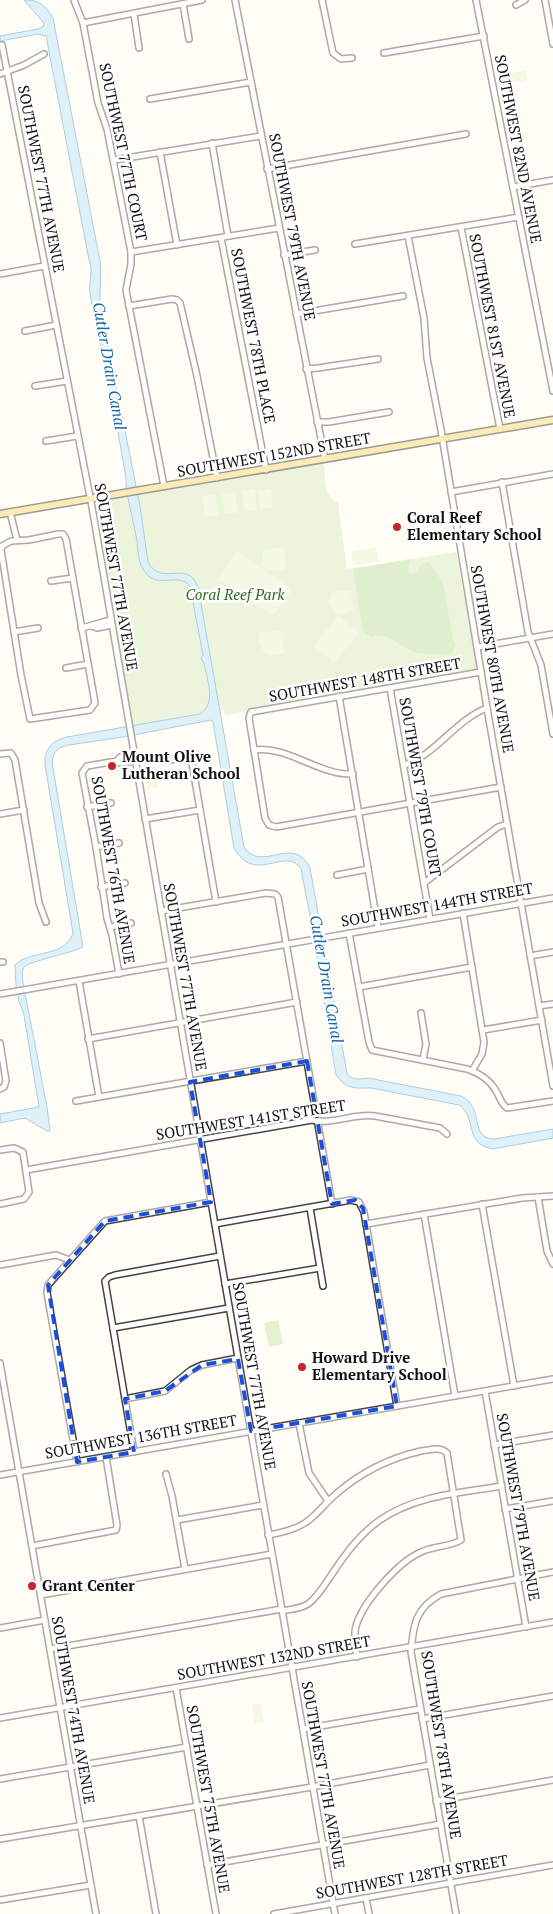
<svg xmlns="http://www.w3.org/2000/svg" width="553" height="1914" font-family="'PT Serif',serif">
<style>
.green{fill:#d5ebbd}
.forest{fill:#b9dc9c}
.pitch{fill:#e6f2cf}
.water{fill:#b9e0f7;stroke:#3f96cf}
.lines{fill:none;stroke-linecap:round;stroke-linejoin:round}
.minor-casing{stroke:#444;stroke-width:8}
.major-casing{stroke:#222;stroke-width:9}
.minor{stroke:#fff;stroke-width:5}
.major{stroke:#f9d66b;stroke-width:6}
.marked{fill:none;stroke:#1d4ed8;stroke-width:4;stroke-dasharray:10 6;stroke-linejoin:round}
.poi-dot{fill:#c4262e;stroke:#fff;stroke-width:2}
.labels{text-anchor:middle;stroke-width:5;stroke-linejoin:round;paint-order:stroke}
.street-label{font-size:15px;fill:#111;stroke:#fff}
.poi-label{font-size:15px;font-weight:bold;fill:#111;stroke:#fff;text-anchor:start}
.park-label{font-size:15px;font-style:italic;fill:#2f6b1f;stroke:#fff}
.water-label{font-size:16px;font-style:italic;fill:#1768a6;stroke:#fff}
</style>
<rect width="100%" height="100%" fill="#fffdf5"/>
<path class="green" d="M320 463 324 465C326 481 323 494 338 503L347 569 456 552 477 665 475 672 225 715 224 710 132 726 96 507 98 502 105 499Z"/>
<path class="forest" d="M411 559 407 572 411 574 417 572 419 566 428 561 443 583 453 639 456 645 451 654C445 655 421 654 415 652 400 648 389 631 371 637L363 631 353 569Z"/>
<g class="pitch">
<path d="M526 70 528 80 510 83 508 74Z"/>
<path d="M255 489 257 510 244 511 242 491Z"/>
<path d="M271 489 273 507 260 509 258 491Z"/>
<path d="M235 492 238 513 225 514 222 494Z"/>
<path d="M215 494 218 515 205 517 202 497Z"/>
<path d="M284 547 286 569C267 573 259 573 264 550Z"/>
<path d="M376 547 379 561 354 565 351 552Z"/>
<path d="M237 551 292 590 273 615 218 579Z"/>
<path d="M351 590 353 610 341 614 336 613 329 603 332 592Z"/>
<path d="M338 616 359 633 334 663 314 646Z"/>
<path d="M281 630 284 653C269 660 256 649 259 633Z"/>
<path d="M155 767 159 787 148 789 145 768Z"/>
<path d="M278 1320 283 1344 269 1347 264 1323Z"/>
<path d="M260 1703 264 1722 255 1724 252 1704Z"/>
</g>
<path class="water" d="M24 0C40 0 45 5 53 18L100 261C102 276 99 290 100 305L140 506 148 562C162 588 187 558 198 587L244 847C262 874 293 833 310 868L347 1073C352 1081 359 1079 368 1078L461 1096C486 1108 468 1138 494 1139L553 1129V1138L493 1149C463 1144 478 1118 459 1105L371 1088C354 1088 347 1090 336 1075L313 932 301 869C286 845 255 886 234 848L213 722 211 720 123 737 69 745C59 747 53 751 52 762L83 947C75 952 27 962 24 967 21 972 23 978 23 983L47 1107 50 1131H47L25 1118 0 1123V1114L39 1107 24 1015 19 1001 16 985 15 965C31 949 65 958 73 933L45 765C44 748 52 741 67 737L200 714C217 702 207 680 204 663L201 658 203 655 190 587C178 569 155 594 142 567 138 560 138 549 137 541 134 524 130 509 127 493 125 488 127 483 126 478 116 416 102 355 90 294 88 282 94 272 89 260L46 36 38 34 0 41V36L38 29 44 26 43 22Z"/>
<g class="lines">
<defs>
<g id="minor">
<path d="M74 0 83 23 98 103 107 129 131 252V264L126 290 164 486"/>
<path d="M235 0 325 459"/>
<path d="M322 0 333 53 341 59 352 58"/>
<path d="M476 0 553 391"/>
<path d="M545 0 553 44"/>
<path d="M183 4 189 39"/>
<path d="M516 5 525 0"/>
<path d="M134 14 139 48"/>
<path d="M83 23 202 0"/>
<path d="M2 45 92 507 225 1283 335 1914"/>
<path d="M384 53 484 36"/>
<path d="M0 74 24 65 44 54"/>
<path d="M150 99 251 82"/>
<path d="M212 143 228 236"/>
<path d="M160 152 177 245"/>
<path d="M114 160 261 136"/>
<path d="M267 169 466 134"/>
<path d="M513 187 553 180"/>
<path d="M461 227 500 429"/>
<path d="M408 236 424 318 427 358 441 430 487 708 553 1086"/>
<path d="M221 238 266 470"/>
<path d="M355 244 519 217"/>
<path d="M131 252 279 228"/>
<path d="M284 255 315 250"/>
<path d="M0 274 44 266"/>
<path d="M129 306 172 299 177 300 180 303 197 376 217 478"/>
<path d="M296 314 403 296"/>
<path d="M25 331 56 325"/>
<path d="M306 369 318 368 378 359"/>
<path d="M35 386 67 381"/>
<path d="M317 422H329L389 412"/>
<path d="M46 441 77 436"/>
<path d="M502 482 528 632 541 665 553 734"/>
<path d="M451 492 553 474"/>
<path d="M10 512 17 540"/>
<path d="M58 534H63L66 539 95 703 90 710 30 719 21 675 1 550 2 546 11 541 29 540Z"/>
<path d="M51 581 73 578"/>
<path d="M91 626 97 628 112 625"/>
<path d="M81 628C92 626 100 622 111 620"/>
<path d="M14 632 38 628"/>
<path d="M477 647 553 634"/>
<path d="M66 668 88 664"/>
<path d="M481 672 251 712 249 718 265 818 269 825 276 827 501 787"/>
<path d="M390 688 430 919"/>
<path d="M339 696 378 928"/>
<path d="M254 750C287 745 320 776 353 774"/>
<path d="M0 754 11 753 15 760 39 903 46 922"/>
<path d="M169 760 185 758 192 763 216 902"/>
<path d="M117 761 120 763 135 761"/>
<path d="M404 765C436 755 455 720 487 708"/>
<path d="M87 807 111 803"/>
<path d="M0 814 24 810"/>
<path d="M145 819 200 810"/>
<path d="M96 847 119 843"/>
<path d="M337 875 368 869"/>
<path d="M424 883 498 827 507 824"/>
<path d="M101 887 125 883"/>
<path d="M161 911 266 893 275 894 278 897 332 1204"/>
<path d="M463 913 484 1042 482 1054 472 1071"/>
<path d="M110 927 131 923"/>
<path d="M349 933 369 1042 372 1050 467 1069C479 1073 490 1080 496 1091 500 1097 501 1104 507 1108L553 1101"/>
<path d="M530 956 553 952"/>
<path d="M0 962H3"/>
<path d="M119 974 112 935 107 918 96 847 82 773 87 766 117 761 120 757 134 755"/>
<path d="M79 981 99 1097"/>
<path d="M359 987 472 967"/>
<path d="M0 994 553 898"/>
<path d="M539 1006 553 1004"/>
<path d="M421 1013 426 1044 423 1060"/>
<path d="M483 1030 542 1020"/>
<path d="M88 1039 297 1002"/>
<path d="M0 1043 6 1081 4 1087 0 1089"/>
<path d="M76 1101 307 1061"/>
<path d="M0 1150 14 1148 23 1152 29 1192 24 1199 0 1204"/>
<path d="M26 1170 312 1120C333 1125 354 1113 375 1116L440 1128 447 1134"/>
<path d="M538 1197 547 1251 553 1264"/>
<path d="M482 1204 514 1386"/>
<path d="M310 1208 323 1286"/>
<path d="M424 1214 455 1396"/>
<path d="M215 1224 351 1200 359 1202 364 1212 397 1406"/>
<path d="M366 1224 522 1198 553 1196"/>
<path d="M0 1265 56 1255 70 1260"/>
<path d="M225 1284 320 1268"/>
<path d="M113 1328 229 1308"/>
<path d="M0 1363 96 1914"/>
<path d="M485 1391 526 1627"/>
<path d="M125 1399 165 1391 191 1370 202 1365 238 1358"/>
<path d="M299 1423 309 1473 328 1501"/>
<path d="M494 1445 553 1435"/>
<path d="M134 1452 105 1281 109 1277 115 1275 220 1256"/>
<path d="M77 1462 47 1293 48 1285 105 1221 211 1202"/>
<path d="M166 1474 172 1496 185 1569"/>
<path d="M0 1475 553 1379"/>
<path d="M505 1509 553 1501"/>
<path d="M177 1520 263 1505"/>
<path d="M268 1535C281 1533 294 1530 305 1523 317 1515 325 1503 336 1494 360 1473 390 1458 421 1451 430 1450 440 1446 447 1453L461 1540C450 1547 433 1546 421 1552 398 1562 363 1602 356 1626 353 1636 356 1647 357 1657"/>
<path d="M32 1546 116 1530 117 1525 106 1457"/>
<path d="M41 1595 272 1554"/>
<path d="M282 1611C291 1609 300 1609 308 1604 318 1597 325 1584 332 1574 346 1553 360 1534 380 1520 416 1495 461 1493 502 1486"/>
<path d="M0 1628 45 1620"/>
<path d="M50 1649 282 1609"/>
<path d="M176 1688 216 1914"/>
<path d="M0 1718 553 1622"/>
<path d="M422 1719 553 1696"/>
<path d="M303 1729 420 1709"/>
<path d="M0 1779 187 1747"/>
<path d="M436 1801 553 1780"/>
<path d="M139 1816 156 1914"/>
<path d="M0 1839 306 1788 430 1765"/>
<path d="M207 1865 441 1824"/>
<path d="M366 1898 369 1914"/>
<path d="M0 1900 91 1885"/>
<path d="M274 1914 553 1865"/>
<path d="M456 1914 411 1652C413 1626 415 1608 441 1594L553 1572"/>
</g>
<path id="major" d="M0 514 553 420"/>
</defs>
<use href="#minor" class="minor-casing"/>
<use href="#major" class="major-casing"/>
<use href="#minor" class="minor"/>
<use href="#major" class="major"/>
</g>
<path d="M0 0H553V1914H0ZM307 1061 332 1204 355 1200 363 1208 397 1406 251 1431 238 1359 202 1365 165 1391 125 1399 134 1452 77 1462 48 1285 105 1221 211 1202 190 1082Z" fill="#fffdf5" fill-opacity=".55" fill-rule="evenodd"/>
<path class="marked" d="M307 1061 332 1204 355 1200 363 1208 397 1406 251 1431 238 1359 202 1365 165 1391 125 1399 134 1452 77 1462 48 1285 105 1221 211 1202 190 1082Z"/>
<g class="poi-dot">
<circle cx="397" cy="527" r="5"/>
<circle cx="112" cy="766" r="5"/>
<circle cx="302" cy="1367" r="5"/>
<circle cx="32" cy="1586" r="5"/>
</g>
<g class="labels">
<g class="street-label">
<text transform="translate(518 149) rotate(79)" y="5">SOUTHWEST 82ND AVENUE</text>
<text transform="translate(123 152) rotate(78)" y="5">SOUTHWEST 77TH COURT</text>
<text transform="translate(41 179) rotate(79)" y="5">SOUTHWEST 77TH AVENUE</text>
<text transform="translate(292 227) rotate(79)" y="5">SOUTHWEST 79TH AVENUE</text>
<text transform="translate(492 326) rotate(79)" y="5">SOUTHWEST 81ST AVENUE</text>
<text transform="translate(253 336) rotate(79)" y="5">SOUTHWEST 78TH PLACE</text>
<text transform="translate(274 455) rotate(-10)" y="5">SOUTHWEST 152ND STREET</text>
<text transform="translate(116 577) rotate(80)" y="5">SOUTHWEST 77TH AVENUE</text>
<text transform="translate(492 659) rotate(80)" y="5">SOUTHWEST 80TH AVENUE</text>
<text transform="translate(365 680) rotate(-10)" y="5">SOUTHWEST 148TH STREET</text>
<text transform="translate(420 787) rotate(80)" y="5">SOUTHWEST 79TH COURT</text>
<text transform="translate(113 870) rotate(80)" y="5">SOUTHWEST 76TH AVENUE</text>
<text transform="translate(437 905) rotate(-10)" y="5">SOUTHWEST 144TH STREET</text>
<text transform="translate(185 977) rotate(80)" y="5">SOUTHWEST 77TH AVENUE</text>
<text transform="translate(251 1120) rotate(-9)" y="5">SOUTHWEST 141ST STREET</text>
<text transform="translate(254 1376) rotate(80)" y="5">SOUTHWEST 77TH AVENUE</text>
<text transform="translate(141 1437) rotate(-10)" y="5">SOUTHWEST 136TH STREET</text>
<text transform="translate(518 1507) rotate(80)" y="5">SOUTHWEST 79TH AVENUE</text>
<text transform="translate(274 1658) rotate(-10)" y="5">SOUTHWEST 132ND STREET</text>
<text transform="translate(73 1710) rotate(80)" y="5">SOUTHWEST 74TH AVENUE</text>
<text transform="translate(441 1745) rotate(81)" y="5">SOUTHWEST 78TH AVENUE</text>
<text transform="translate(323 1775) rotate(80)" y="5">SOUTHWEST 77TH AVENUE</text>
<text transform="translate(208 1799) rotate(80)" y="5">SOUTHWEST 75TH AVENUE</text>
<text transform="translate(412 1877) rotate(-10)" y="5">SOUTHWEST 128TH STREET</text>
</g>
<g class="poi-label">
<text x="407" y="523">Coral Reef<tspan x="407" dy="17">Elementary School</tspan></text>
<text x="122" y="762">Mount Olive<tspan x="122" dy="17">Lutheran School</tspan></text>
<text x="312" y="1363">Howard Drive<tspan x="312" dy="17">Elementary School</tspan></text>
<text x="42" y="1591">Grant Center</text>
</g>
<g class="park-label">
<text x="235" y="600">Coral Reef Park</text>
</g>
<g class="water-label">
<text transform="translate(110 366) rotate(80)" y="6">Cutler Drain Canal</text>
<text transform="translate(327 979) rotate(80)" y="6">Cutler Drain Canal</text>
</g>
</g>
</svg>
